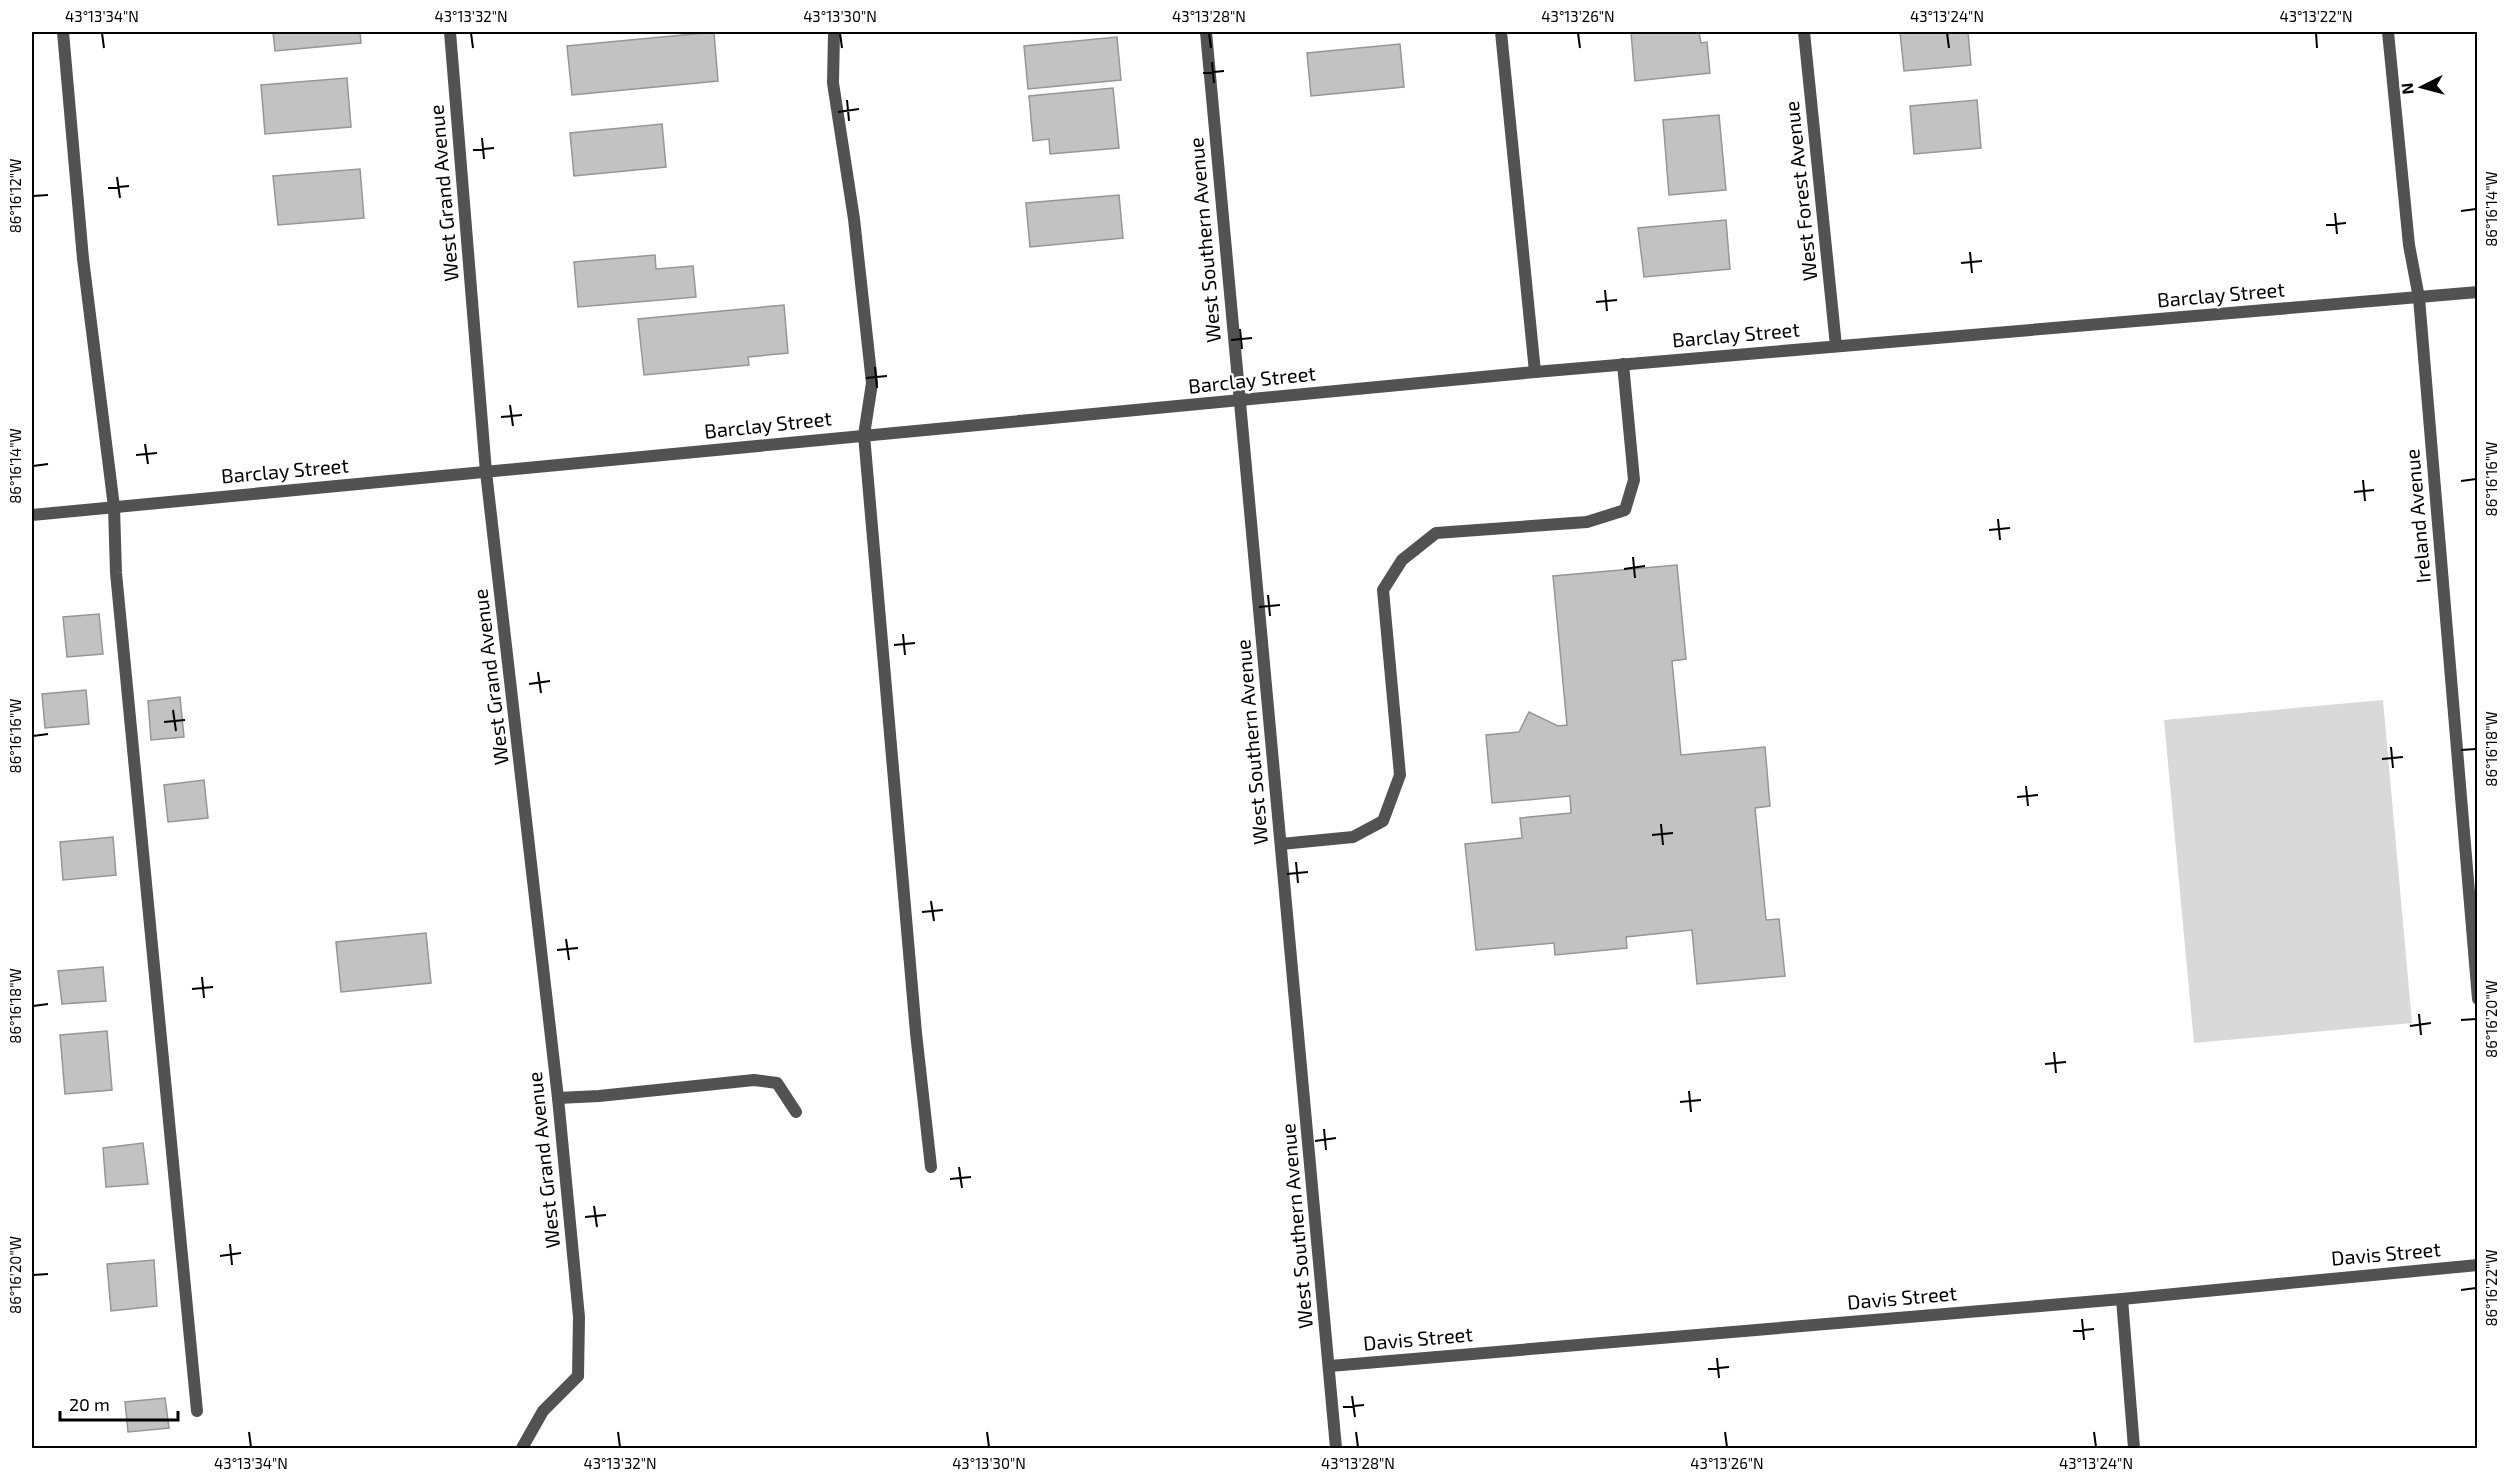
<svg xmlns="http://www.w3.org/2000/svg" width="2509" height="1480" font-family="'Exo 2',sans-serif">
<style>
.green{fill:#d9d9d9}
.building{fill:#c2c2c2;stroke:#969696;stroke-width:1.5}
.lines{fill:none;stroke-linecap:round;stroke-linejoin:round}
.service{stroke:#525252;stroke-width:12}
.minor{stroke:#525252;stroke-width:12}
.ticks{fill:none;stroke:#000;stroke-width:2}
.labels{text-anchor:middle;stroke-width:4.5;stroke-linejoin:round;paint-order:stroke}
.street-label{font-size:20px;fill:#000;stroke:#fff}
.neatline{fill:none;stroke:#000;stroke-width:2}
.ticks-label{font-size:15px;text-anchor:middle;fill:#000}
</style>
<rect width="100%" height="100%" fill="#fff"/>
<path class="green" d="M2383 700 2412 1023 2194 1043 2164 720Z"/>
<g class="building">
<path d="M273 32H360L361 43 275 51Z"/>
<path d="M714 32 718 81 572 95 567 46Z"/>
<path d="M1631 32H1699L1701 43 1707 42 1710 73 1635 81Z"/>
<path d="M1900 32H1968L1971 65 1904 71Z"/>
<path d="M1117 37 1121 80 1028 89 1024 46Z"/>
<path d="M1400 44 1404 87 1311 96 1307 53Z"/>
<path d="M347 78 351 127 265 134 261 85Z"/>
<path d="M1113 88 1119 148 1050 154 1049 139 1033 141 1029 96Z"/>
<path d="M1977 100 1981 148 1914 154 1910 106Z"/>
<path d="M1719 115 1726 190 1669 195 1663 120Z"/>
<path d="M662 124 666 167 574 176 570 133Z"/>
<path d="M360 169 364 218 278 225 273 176Z"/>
<path d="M1119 195 1123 238 1030 247 1026 203Z"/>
<path d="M1726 220 1730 269 1644 277 1638 228Z"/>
<path d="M655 255 656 269 693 266 696 297 578 307 574 262Z"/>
<path d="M784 305 788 353 748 357 749 365 644 375 638 319Z"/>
<path d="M1677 565 1686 659 1672 661 1681 755 1765 747 1770 806 1755 808 1766 920 1779 919 1785 976 1697 984 1692 930 1626 937 1627 948 1555 955 1554 943 1476 950 1465 844 1522 838 1520 818 1571 813 1570 796 1492 803 1486 735 1519 732 1529 712 1558 726 1567 725 1553 576Z"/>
<path d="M99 614 103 654 67 657 63 617Z"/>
<path d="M86 690 89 724 45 728 42 694Z"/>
<path d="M180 697 184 737 151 740 148 701Z"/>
<path d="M204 780 208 818 168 822 164 785Z"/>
<path d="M113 837 116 875 63 880 60 842Z"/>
<path d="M426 933 431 983 341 992 336 942Z"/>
<path d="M103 967 106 1001 62 1004 58 971Z"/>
<path d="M107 1031 112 1090 65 1094 60 1035Z"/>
<path d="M143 1143 148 1184 106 1187 103 1148Z"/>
<path d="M154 1260 157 1306 111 1311 107 1264Z"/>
<path d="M165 1398 169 1428 128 1432 125 1402Z"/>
</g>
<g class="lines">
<g class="service">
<path d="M63 32 83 259 114 507 116 573 197 1411"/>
<path d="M834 32 833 83 854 219 872 383 864 435 916 1033 931 1167"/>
<path d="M1501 32 1535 372"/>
<path d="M1281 844 1353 837 1383 821 1400 775 1383 590 1402 560 1436 533 1587 522 1625 510 1634 480 1623 364"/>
<path d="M558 1098 599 1096 754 1080 777 1083 796 1112"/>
<path d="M522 1448 543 1411 578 1376"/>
</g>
<g class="minor">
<path d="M450 32 486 472 558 1098 579 1317 578 1376"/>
<path d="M1206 32 1336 1448"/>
<path d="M1804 32 1836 346"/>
<path d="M2388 32 2409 245 2419 298 2478 999"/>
<path d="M32 515 1535 372 2478 292"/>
<path d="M2122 1299 2134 1448"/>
<path d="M1330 1366 2122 1299 2478 1265"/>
</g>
</g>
<path class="ticks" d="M102 33 104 48M471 33 473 48M840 33 842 48M1209 33 1211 48M1578 33 1580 48M1947 33 1949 48M2316 33 2317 48M1212 62 1214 83M1203 73 1224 71M847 100 849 121M838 112 859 109M482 138 484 159M473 150 494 148M117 177 120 198M108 188 129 186M33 196 48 195M2461 211 2476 209M2335 213 2337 234M2326 225 2346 223M1970 252 1972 273M1961 263 1982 261M1605 290 1607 311M1596 302 1617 300M1240 329 1242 349M1231 340 1252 338M875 367 877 388M866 378 887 376M510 405 513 426M501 417 522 415M145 444 148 464M136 455 157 453M33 466 48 464M2363 480 2365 501M2461 481 2476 479M2354 492 2374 490M1998 519 2000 540M1989 530 2010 528M1633 557 1635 578M1624 569 1645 566M1268 595 1270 616M1259 607 1280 605M903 634 905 655M894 645 915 643M538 672 541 693M529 684 550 681M173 710 176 731M164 722 185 720M33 736 48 734M2391 747 2393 768M2461 750 2476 749M2382 759 2403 757M2026 786 2028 806M2017 797 2038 795M1661 824 1663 845M1652 835 1673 833M1296 862 1298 883M1287 874 1308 872M931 901 934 921M922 912 943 910M566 939 569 960M557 950 578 948M202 977 204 998M192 989 213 987M33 1006 48 1004M2419 1014 2421 1035M2461 1020 2476 1019M2410 1026 2431 1023M2054 1052 2056 1073M2045 1064 2066 1062M1689 1091 1691 1112M1680 1102 1701 1100M1324 1129 1326 1150M1315 1141 1336 1138M959 1167 962 1188M950 1179 971 1177M594 1206 597 1227M585 1217 606 1215M230 1244 232 1265M220 1256 241 1253M33 1275 48 1274M2461 1290 2476 1288M2082 1319 2084 1340M2073 1331 2094 1329M1717 1358 1719 1378M1708 1369 1729 1367M1352 1396 1355 1417M1343 1407 1364 1405M249 1432 251 1447M618 1432 620 1447M987 1432 989 1447M1356 1432 1358 1447M1725 1432 1727 1447M2094 1432 2096 1447"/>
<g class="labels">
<g class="street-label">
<text transform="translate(1801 191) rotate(-96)" y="7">West Forest Avenue</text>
<text transform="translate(444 193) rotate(-95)" y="7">West Grand Avenue</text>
<text transform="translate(1205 240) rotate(-95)" y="7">West Southern Avenue</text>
<text transform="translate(2221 295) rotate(-5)" y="7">Barclay Street</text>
<text transform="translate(1736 335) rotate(-5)" y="7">Barclay Street</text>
<text transform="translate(1252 380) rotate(-6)" y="7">Barclay Street</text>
<text transform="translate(768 425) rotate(-6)" y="7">Barclay Street</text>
<text transform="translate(285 471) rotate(-5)" y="7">Barclay Street</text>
<text transform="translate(2418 516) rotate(-95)" y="7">Ireland Avenue</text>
<text transform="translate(491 677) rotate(-97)" y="7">West Grand Avenue</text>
<text transform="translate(1252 742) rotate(-95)" y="7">West Southern Avenue</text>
<text transform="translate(544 1160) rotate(-96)" y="7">West Grand Avenue</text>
<text transform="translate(1297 1226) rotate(-95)" y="7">West Southern Avenue</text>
<text transform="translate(2386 1254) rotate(-5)" y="7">Davis Street</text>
<text transform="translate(1902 1298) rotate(-5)" y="7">Davis Street</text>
<text transform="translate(1418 1339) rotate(-5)" y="7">Davis Street</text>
</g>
</g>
<rect width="2509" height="1480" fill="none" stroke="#ffffff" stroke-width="66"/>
<g transform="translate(2422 87) rotate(264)" stroke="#ffffff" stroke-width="4.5" paint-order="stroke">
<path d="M0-4.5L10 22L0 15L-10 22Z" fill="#000000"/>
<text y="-9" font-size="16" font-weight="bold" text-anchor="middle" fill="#000000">N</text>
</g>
<path d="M60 1411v9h118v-9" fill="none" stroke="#000000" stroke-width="3"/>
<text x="69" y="1411" font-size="18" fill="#000000" stroke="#ffffff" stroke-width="4.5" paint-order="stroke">20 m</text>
<rect x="33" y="33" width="2443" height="1414" class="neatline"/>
<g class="ticks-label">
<text x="102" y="22">43°13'34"N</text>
<text x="471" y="22">43°13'32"N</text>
<text x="840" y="22">43°13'30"N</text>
<text x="1209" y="22">43°13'28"N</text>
<text x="1578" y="22">43°13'26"N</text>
<text x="1947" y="22">43°13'24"N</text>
<text x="2316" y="22">43°13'22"N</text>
<text transform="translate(16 196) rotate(-90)" y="5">86°16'12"W</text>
<text transform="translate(2492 209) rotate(-90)" y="5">86°16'14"W</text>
<text transform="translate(16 466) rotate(-90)" y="5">86°16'14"W</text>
<text transform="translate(2492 479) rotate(-90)" y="5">86°16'16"W</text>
<text transform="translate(16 736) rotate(-90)" y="5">86°16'16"W</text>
<text transform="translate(2492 749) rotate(-90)" y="5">86°16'18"W</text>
<text transform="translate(16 1006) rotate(-90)" y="5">86°16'18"W</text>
<text transform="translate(2492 1019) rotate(-90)" y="5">86°16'20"W</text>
<text transform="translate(16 1275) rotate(-90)" y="5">86°16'20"W</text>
<text transform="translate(2492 1288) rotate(-90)" y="5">86°16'22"W</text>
<text x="251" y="1469">43°13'34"N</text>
<text x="620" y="1469">43°13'32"N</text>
<text x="989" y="1469">43°13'30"N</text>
<text x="1358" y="1469">43°13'28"N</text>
<text x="1727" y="1469">43°13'26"N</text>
<text x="2096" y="1469">43°13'24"N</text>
</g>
</svg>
